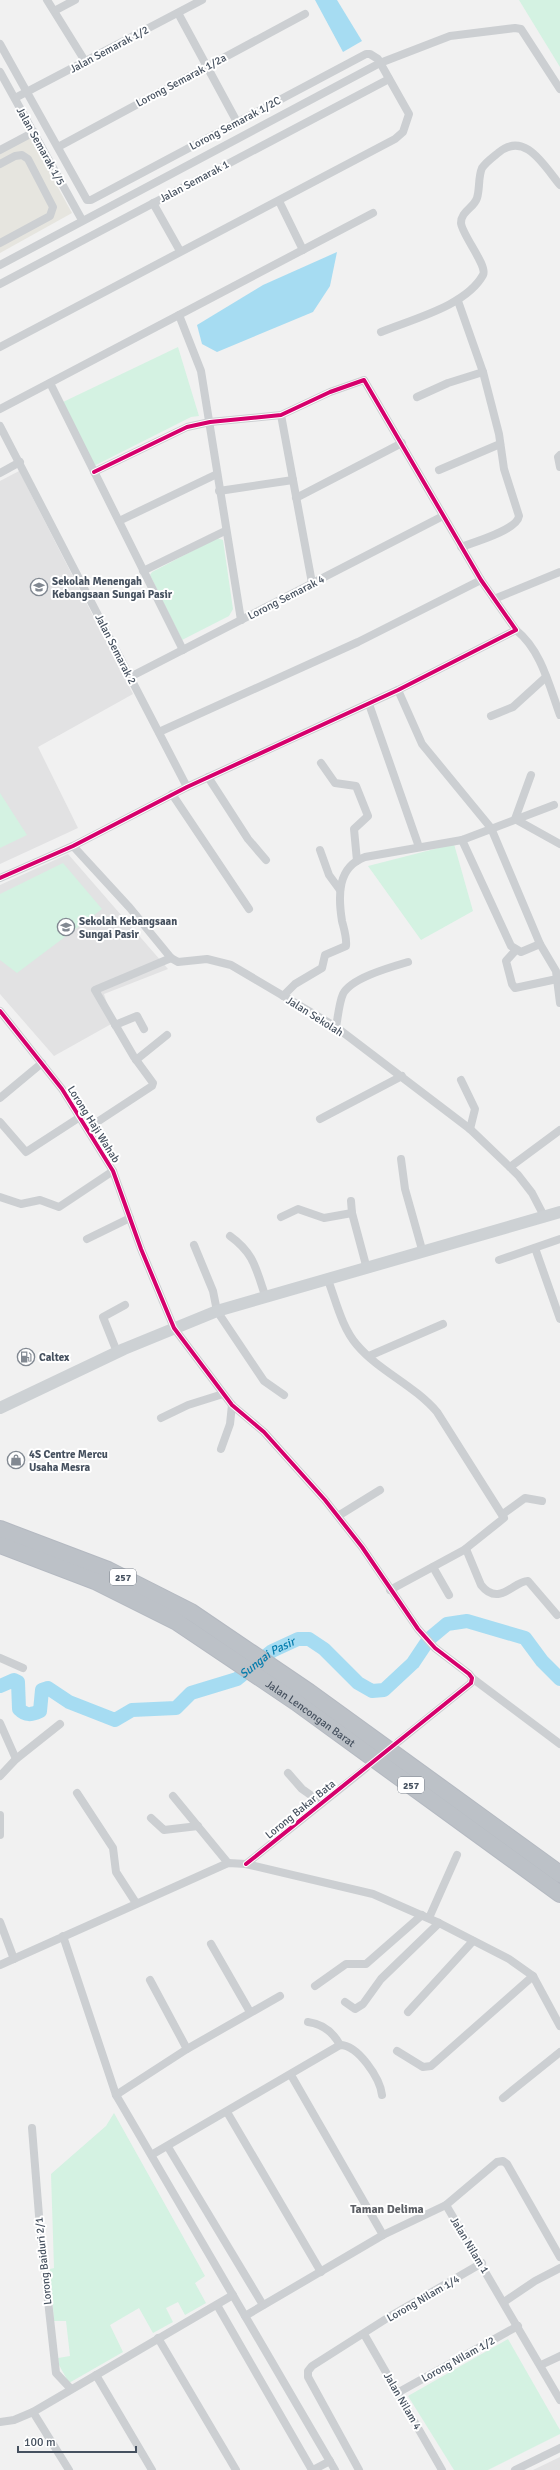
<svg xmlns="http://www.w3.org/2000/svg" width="560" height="2470" font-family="Signika,sans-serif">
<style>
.commercial{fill:#e6e5df}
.education{fill:#e2e2e3}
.green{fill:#d4f2e2}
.water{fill:#a6dcf2}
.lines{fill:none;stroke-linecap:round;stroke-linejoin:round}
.river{stroke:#a6dcf2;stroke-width:14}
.highway-casing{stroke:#b4b9c1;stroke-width:18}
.street{stroke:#cccfd2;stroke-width:8}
.secondary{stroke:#cdd1d4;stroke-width:12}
.highway{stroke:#bcc1c7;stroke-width:16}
.cycleway-casing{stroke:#fff;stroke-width:6}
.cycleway{stroke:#d6006c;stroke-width:4}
.labels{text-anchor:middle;stroke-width:4;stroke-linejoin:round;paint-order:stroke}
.shield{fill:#fff;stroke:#7e858f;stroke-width:1}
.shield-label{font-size:10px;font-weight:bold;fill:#46515f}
.street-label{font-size:11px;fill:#46515f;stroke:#fff}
.poi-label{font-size:11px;font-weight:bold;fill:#46515f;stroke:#fff;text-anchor:start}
.water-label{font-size:12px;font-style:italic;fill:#047cad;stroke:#fff}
.neighbourhood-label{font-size:12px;font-weight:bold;fill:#5c5f65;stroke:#fff}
</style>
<rect width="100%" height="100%" fill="#f1f1f1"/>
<path class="commercial" d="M30 137 72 213 0 253V153Z"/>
<g class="education">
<path d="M19 471 133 694 38 747 78 828 0 864V481Z"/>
<path d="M68 854 168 969 104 994 113 1023 54 1056 0 994V885Z"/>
<path d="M560 2457V2470H533Z"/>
</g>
<g class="green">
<path d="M519 0H560V67Z"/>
<path d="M178 347 199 416 191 417 94 466 63 402Z"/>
<path d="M217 538 223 540 233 609 229 616 182 640 150 575 152 572Z"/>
<path d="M0 793 27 835 0 848Z"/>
<path d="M454 844 473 911 421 940 368 866Z"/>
<path d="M63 863 102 909 17 973 0 960V894Z"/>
<path d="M114 2113 205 2276 195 2283 206 2303 185 2315 178 2302 166 2308 173 2322 153 2333 139 2308 110 2325 123 2352 69 2383 59 2365 58 2358 70 2356 66 2321H54L50 2269 54 2268 51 2174 106 2126Z"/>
<path d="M508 2339 560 2430V2434L488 2470H454L408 2396Z"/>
</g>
<g class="water">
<path d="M315 0H337L362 41 343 52Z"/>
<path d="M337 252 330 286 313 312 217 352 202 344 197 325 263 285Z"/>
</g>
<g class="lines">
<path class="river" id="s1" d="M0 1686 14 1680 18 1682 19 1709C26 1716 31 1715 40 1711L42 1690 48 1688 69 1702 115 1720 132 1710 176 1708 191 1693 237 1679 272 1651 298 1639H309L324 1649 358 1683 372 1691 384 1690 413 1663 429 1639 447 1624 467 1621 525 1638 542 1661 560 1679"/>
<defs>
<g id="highway">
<path d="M0 1529 108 1570 191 1612 309 1692 560 1874"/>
<path id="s2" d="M0 1545 95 1581 177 1622 296 1702 560 1894"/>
</g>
</defs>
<use href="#highway" class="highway-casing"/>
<g class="street">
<path d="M47 0 85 61"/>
<path d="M56 10 75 0"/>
<path d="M178 13 237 122"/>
<path d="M0 44 87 200H91L366 54H370L378 59 409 114 403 132 395 139 0 347"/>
<path d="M0 72 82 220"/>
<path d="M15 98 202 0"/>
<path d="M58 147 305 14"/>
<path d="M0 150 34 132"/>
<path d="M0 164 15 156 22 155 28 159 53 207 50 216 0 243"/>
<path d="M279 201 303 250"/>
<path d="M153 203 180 251"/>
<path d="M0 265 380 63 450 36 515 28 521 29 560 89"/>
<path d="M0 284 389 79"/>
<path d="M458 301 483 372 499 434 504 469 519 516C517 530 475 542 461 547"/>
<path d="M179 315 201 371 241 620"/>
<path d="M381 332C412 319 466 306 483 275 488 266 462 235 461 223 461 211 474 208 477 198 480 189 478 177 482 168 486 162 493 157 498 153 525 130 544 166 560 185"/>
<path d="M50 383 183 650"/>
<path d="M417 397 448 383 483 372"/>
<path d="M0 409 373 213"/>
<path d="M281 415 312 583"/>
<path d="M0 426 187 787"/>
<path d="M560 455 558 457 560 467"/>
<path d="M439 470 500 444"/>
<path d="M0 473 20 462"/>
<path d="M219 491 293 480"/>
<path d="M296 498 402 443"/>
<path d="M119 521 217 474"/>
<path d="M143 571 225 531"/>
<path d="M494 599 560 572"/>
<path d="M516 630C541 650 549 685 560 715"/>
<path d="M130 677 443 516"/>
<path d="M398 690 422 744 491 828 540 944 556 971 560 1003"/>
<path d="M369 704 419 847"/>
<path d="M491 716 513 707 546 677"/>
<path d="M159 732 358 642 481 580"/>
<path d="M321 763 335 783 356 786 368 816 354 829 357 861"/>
<path d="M531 775 515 819 560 844"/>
<path d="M208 777 248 839 266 860"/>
<path d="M172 794 249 909"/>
<path d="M462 840 511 946 521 952 540 944"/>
<path d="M73 846 130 908 171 958 178 962 207 959 231 965 336 1027 470 1129 518 1175 532 1193 545 1218"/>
<path d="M320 850 329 875 340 890"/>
<path d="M0 878 73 846 187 787 398 690 516 630 481 580 364 380 330 392 281 415 210 422 187 427 94 472"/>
<path d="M515 951 506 961 512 984 515 988 557 979"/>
<path d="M283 996 295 984 322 968 325 955 346 946C347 938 344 929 342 921 338 896 337 867 365 857L462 840 554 805"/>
<path d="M0 1011 62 1089 113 1171 141 1249 174 1328 232 1405 264 1432 325 1500 362 1547 418 1629 435 1648 469 1674 472 1678 471 1683 398 1742"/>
<path d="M115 1025 137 1016 144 1029"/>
<path d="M336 1027C338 1017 339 1003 343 994 351 978 391 967 408 962"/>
<path d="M136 1060 167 1035"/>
<path d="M461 1080 475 1109 470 1129"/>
<path d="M0 1098 42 1063"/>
<path d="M320 1119 402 1076"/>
<path d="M0 1122 26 1152 80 1117"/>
<path d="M88 1128 152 1086 153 1083 134 1057 95 990 171 958"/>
<path d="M401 1159 405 1189 423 1253"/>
<path d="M510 1167 560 1130"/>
<path d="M0 1197 21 1204 40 1200 59 1207 113 1171"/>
<path d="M351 1201 352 1213 367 1269"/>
<path d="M281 1217 298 1209 324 1218 352 1213"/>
<path d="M230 1236C255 1254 256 1270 266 1298"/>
<path d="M87 1239 130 1218"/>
<path d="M194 1245 213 1291 217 1311 264 1381 284 1395"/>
<path d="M535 1248 560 1319"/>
<path d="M499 1260 560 1239"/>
<path d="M328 1280C336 1301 342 1328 357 1345 379 1371 414 1385 437 1412L504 1518 464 1550 390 1590"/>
<path d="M117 1352 103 1317 125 1305"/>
<path d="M369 1356 443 1324"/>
<path d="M161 1418 188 1405 223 1394"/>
<path d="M221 1449 230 1424 232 1405"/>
<path d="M503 1514 525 1498 542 1501"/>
<path d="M338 1516 380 1490"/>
<path d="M466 1549 481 1585C499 1608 515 1580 528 1581L557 1615"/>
<path d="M433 1567 449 1595"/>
<path d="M0 1658 23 1668"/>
<path d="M472 1678 560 1744"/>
<path d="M0 1723 16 1759"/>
<path d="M288 1773 302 1789 322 1803"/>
<path d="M0 1776 16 1759 60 1724"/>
<path d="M77 1793 113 1848 116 1872 136 1903"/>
<path d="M173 1796 228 1863"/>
<path d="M0 1815V1835"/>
<path d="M151 1818 164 1830 198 1826"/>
<path d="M246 1864 366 1768"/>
<path d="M429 1918 457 1855"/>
<path d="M0 1922 14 1959"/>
<path d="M63 1936 116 2095 335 2470"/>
<path d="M211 1944 250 2012"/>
<path d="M0 1965 228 1863 246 1864 373 1894 439 1923 509 1959 533 1976 560 2026"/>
<path d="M150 1980 187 2049"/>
<path d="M315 1986 346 1964H366L422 1915"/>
<path d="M345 2002 355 2009 363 2004 381 1979 439 1923"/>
<path d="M408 2012 473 1941"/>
<path d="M308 2022C323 2024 333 2032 340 2045"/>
<path d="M397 2051 423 2067 431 2066 533 1976"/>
<path d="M291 2075 383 2235"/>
<path d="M116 2095 187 2049 280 1996"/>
<path d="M503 2098 560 2052"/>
<path d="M227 2112 321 2272"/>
<path d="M32 2128 40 2228 56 2373 71 2389"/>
<path d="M168 2147 263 2305"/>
<path d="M153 2154 340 2045C358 2045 380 2078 382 2095"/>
<path d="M446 2205 560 2400"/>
<path d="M504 2302 535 2281 560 2268"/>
<path d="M217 2305 312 2470"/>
<path d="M245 2316 383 2235 446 2205 497 2162 503 2161 507 2164 560 2257"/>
<path d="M364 2334 442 2470"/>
<path d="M158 2338 236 2470"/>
<path d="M541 2365 560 2356"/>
<path d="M96 2375 152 2470"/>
<path d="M399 2392 518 2326"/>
<path d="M33 2412 69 2470"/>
<path d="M0 2422 14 2420 33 2412 233 2295"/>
<path d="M313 2470 330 2461"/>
<path d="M359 2470 308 2377V2371L312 2366 389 2317 482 2263"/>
<path d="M515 2470 560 2448"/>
</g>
<path class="secondary" d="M0 1408 124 1349 217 1311 560 1212"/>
<use href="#highway" class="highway"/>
<defs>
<g id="cycleway">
<path d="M0 878 73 846 187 787 398 690 516 630 481 580 364 380 330 392 281 415 210 422 187 427 94 472"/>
<path d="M0 1011 62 1089 113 1171 141 1249 174 1328 232 1405 264 1432 325 1500 362 1547 418 1629 435 1648 469 1674 472 1678 471 1683 246 1864"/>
</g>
</defs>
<use href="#cycleway" class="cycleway-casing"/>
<use href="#cycleway" class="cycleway"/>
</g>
<defs>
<symbol id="school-ring" viewBox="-11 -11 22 22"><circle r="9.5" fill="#fff" stroke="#828992" stroke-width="1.5"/><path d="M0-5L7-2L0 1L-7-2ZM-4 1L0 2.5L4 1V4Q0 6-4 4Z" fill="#828992"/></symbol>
<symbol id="fuel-ring" viewBox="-11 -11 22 22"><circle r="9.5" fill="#fff" stroke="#828992" stroke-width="1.5"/><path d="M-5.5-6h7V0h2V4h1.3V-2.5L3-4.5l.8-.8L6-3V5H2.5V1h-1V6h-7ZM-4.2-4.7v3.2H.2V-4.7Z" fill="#828992"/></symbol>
<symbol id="shop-ring" viewBox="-11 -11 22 22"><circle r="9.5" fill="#fff" stroke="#828992" stroke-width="1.5"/><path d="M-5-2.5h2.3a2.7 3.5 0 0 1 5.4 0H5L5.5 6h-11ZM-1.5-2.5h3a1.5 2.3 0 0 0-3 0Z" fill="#828992"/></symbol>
</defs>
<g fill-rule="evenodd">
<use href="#school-ring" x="29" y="577" width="20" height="20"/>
<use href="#school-ring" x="56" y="917" width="20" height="20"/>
<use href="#fuel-ring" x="16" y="1347" width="20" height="20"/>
<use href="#shop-ring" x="6" y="1450" width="20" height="20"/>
</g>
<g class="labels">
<g class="shield">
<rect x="110" y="1569" width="26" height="16" rx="3"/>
<rect x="398" y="1777" width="26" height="16" rx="3"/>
</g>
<g class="shield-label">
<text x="123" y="1581">257</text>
<text x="411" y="1789">257</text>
</g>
<g class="street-label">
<text transform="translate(109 49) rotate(-28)" y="4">Jalan Semarak 1/2</text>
<text transform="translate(181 80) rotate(-28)" y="4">Lorong Semarak 1/2a</text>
<text transform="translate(235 123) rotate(-28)" y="4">Lorong Semarak 1/2C</text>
<text transform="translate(41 146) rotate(61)" y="4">Jalan Semarak 1/5</text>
<text transform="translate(194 181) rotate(-28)" y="4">Jalan Semarak 1</text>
<text transform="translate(286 597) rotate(-27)" y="4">Lorong Semarak 4</text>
<text transform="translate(116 649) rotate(63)" y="4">Jalan Semarak 2</text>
<text transform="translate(315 1016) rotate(32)" y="4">Jalan Sekolah</text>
<text transform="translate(94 1124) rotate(58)" y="4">Lorong Haji Wahab</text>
<text dy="4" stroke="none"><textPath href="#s2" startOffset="355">Jalan Lencongan Barat</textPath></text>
<text transform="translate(300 1809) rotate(-39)" y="4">Lorong Bakar Bata</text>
<text transform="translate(470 2245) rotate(59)" y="4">Jalan Nilam 1</text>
<text transform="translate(43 2261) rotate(-96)" y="4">Lorong Baiduri 2/1</text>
<text transform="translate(423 2298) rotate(-30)" y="4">Lorong Nilam 1/4</text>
<text transform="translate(458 2359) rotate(-29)" y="4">Lorong Nilam 1/2</text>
<text transform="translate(403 2401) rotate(60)" y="4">Jalan Nilam 4</text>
</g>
<g class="poi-label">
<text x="52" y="585">Sekolah Menengah<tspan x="52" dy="13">Kebangsaan Sungai Pasir</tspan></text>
<text x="79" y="925">Sekolah Kebangsaan<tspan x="79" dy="13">Sungai Pasir</tspan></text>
<text x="39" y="1361">Caltex</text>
<text x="29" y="1458">4S Centre Mercu<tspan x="29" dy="13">Usaha Mesra</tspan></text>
</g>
<g class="water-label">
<text dy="4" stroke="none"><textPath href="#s1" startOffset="342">Sungai Pasir</textPath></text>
</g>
<g class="neighbourhood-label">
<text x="387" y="2213">Taman Delima</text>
</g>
</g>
<path d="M18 2446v6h118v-6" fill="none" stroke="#46515f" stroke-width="2"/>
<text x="24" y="2446" font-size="12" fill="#46515f" stroke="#ffffff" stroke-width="3" paint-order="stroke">100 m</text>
</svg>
